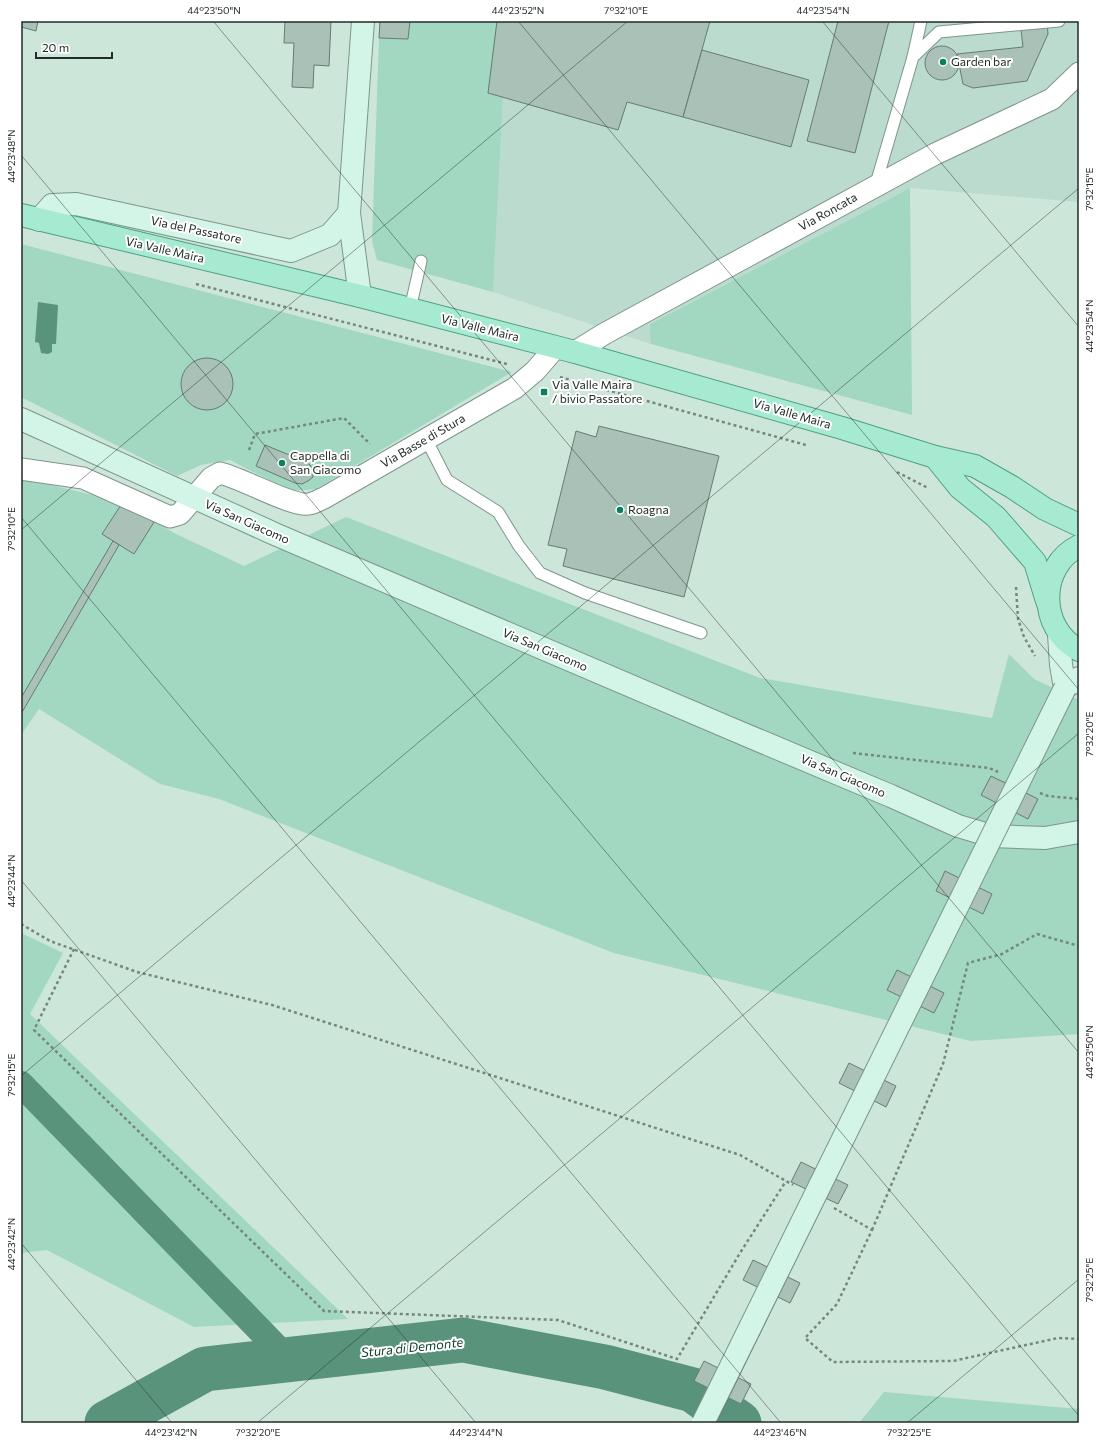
<svg xmlns="http://www.w3.org/2000/svg" width="1100" height="1444" font-family="Commissioner,sans-serif">
<style>
.built{fill:#bbdbce}
.green{fill:#a2d7c1}
.water{fill:#5a937c}
.lines{fill:none;stroke-linecap:round;stroke-linejoin:round}
.canal{stroke:#5a937c;stroke-width:26}
.river{stroke:#5a937c;stroke-width:45}
.building{fill:#a9c1b6;stroke:#667c72}
.lane-casing{stroke:#7e958b;stroke-width:13}
.street-casing{stroke:#7e958b;stroke-width:23}
.secondary-casing{stroke:#7e958b;stroke-width:24}
.primary-casing{stroke:#519f82;stroke-width:24}
.path{stroke:#75877f;stroke-width:2.5;stroke-dasharray:3 3;stroke-linecap:butt}
.lane{stroke:#fff;stroke-width:11}
.street{stroke:#fff;stroke-width:21}
.secondary{stroke:#d2f5e8;stroke-width:22}
.primary{stroke:#a6ebd1;stroke-width:22}
.rail-casing{stroke:#4b5953;stroke-width:4.5}
.rail{stroke:#fff;stroke-width:3;stroke-dasharray:9;stroke-linecap:butt}
.secondary-bridge-casing{stroke:#7e958b;stroke-width:24;stroke-linecap:butt}
.secondary-bridge{stroke:#d2f5e8;stroke-width:22}
.ticks{fill:none;stroke:#222c28;stroke-width:1;stroke-opacity:0.45}
.poi-dot{fill:#098160;stroke:#fff;stroke-width:1.5}
.labels{text-anchor:middle;stroke-width:4;stroke-linejoin:round;paint-order:stroke}
.poi-label{font-size:12px;fill:#222c28;stroke:#fff;text-anchor:start}
.street-label{font-size:12px;fill:#222c28;stroke:#fff}
.water-label{font-size:13px;font-style:italic;fill:#0b3e2d;stroke:#fff}
.neatline{fill:none;stroke:#222c28;stroke-width:1.5}
.ticks-label{font-size:10px;text-anchor:middle;fill:#222c28}
</style>
<rect width="100%" height="100%" fill="#cde6da"/>
<path class="built" d="M495 21H1079V202L910 188 651 323V344L493 292 503 98 488 93Z"/>
<g class="green">
<path d="M410 21H497L489 93 503 97 493 292 377 260 372 241 379 38 408 39Z"/>
<path d="M910 188 912 415 651 344 650 324Z"/>
<path d="M21 244 512 372 316 489 290 491 230 460 201 465 177 476 21 397Z"/>
<path d="M21 478 123 502 174 533 244 566 346 517 760 678 992 718 1009 654 1034 679 1079 700V1034L971 1041 614 953 219 799 160 784 39 709 21 735Z"/>
<path d="M21 933 63 953 30 1014 348 1319 194 1327 47 1250 21 1253Z"/>
<path d="M884 1392 1079 1409V1423H859Z"/>
</g>
<path class="water" d="M38 302 58 305 56 344H52V352L48 354 41 353 39 343 35 342Z"/>
<g class="lines">
<path class="canal" d="M21 1084 289 1360"/>
<path class="river" d="M107 1423 205 1369 463 1340 605 1367 693 1390 739 1423"/>
</g>
<g class="building">
<path d="M21 21H38L36 31 21 27Z"/>
<path d="M285 21H331L329 66 314 65 313 88 292 87 294 43H284Z"/>
<path d="M380 21H410L408 39 379 38Z"/>
<path d="M497 21H710L683 117 627 102 618 130 488 93Z"/>
<path d="M838 21H889L855 153 807 141Z"/>
<path d="M1020 21H1047L1048 34 1027 81 973 88 963 84 957 54 1023 47Z"/>
<circle cx="942" cy="63" r="17"/>
<path d="M702 50 809 80 791 147 683 117Z"/>
<circle cx="207" cy="384" r="26"/>
<path d="M599 426 719 456 684 597 563 566 567 549 548 545 576 431 596 437Z"/>
<path d="M265 445 304 461 310 465 313 471V477L308 481 302 484 295 483 256 466Z"/>
<path d="M123 502 154 522 134 554 102 534Z"/>
<path d="M113 541 119 545 21 714V698Z"/>
<path d="M991 776 1038 799 1028 819 981 795Z"/>
<path d="M945 871 992 894 983 914 936 891Z"/>
<path d="M897 970 944 993 934 1013 887 990Z"/>
<path d="M849 1063 896 1086 886 1107 839 1083Z"/>
<path d="M801 1162 848 1185 838 1204 791 1182Z"/>
<path d="M753 1260 800 1283 790 1303 743 1280Z"/>
<path d="M704 1361 751 1384 741 1404 694 1381Z"/>
</g>
<g class="lines">
<defs>
<g id="lane">
<path d="M913 57 921 21"/>
<path d="M875 187 913 57 939 32 1059 21"/>
<path d="M410 309 421 261"/>
<path d="M426 439 447 480 498 512 519 546 540 573 585 593 701 633"/>
</g>
<g id="street">
<path d="M575 352 604 334 935 154 1052 99 1079 73"/>
<path d="M21 469 83 478 170 517 180 514 211 478 220 473C242 478 292 507 309 504 314 503 319 500 324 498L515 388 535 371 556 347"/>
</g>
<g id="secondary">
<path d="M39 220 52 205 76 204 291 251 330 235 349 213"/>
<path d="M360 296 349 213 363 21"/>
<path d="M21 419 277 535 734 730 891 796 958 826 992 836 1045 838 1079 832"/>
<path d="M1059 634 1061 665 1065 688 1079 678"/>
</g>
<g id="primary">
<path d="M21 215 360 296 575 352 842 428 935 457 975 466 1012 487 1045 509 1079 525"/>
<path d="M935 457 960 488 996 517 1035 562 1047 601"/>
<path d="M1079 546C1038 566 1038 629 1079 650"/>
</g>
</defs>
<use href="#lane" class="lane-casing"/>
<use href="#street" class="street-casing"/>
<use href="#secondary" class="secondary-casing"/>
<use href="#primary" class="primary-casing"/>
<g class="path">
<path d="M196 284 507 364"/>
<path d="M560 377 806 445"/>
<path d="M249 450 255 434 344 418 370 444"/>
<path d="M897 472 928 488"/>
<path d="M1016 587 1018 619 1024 637 1035 656"/>
<path d="M853 753 989 768 998 772"/>
<path d="M1040 793 1048 796 1079 799"/>
<path d="M21 924 50 941 137 972 272 1005 740 1155 793 1185"/>
<path d="M74 949 34 1030 324 1311 558 1320 677 1359 740 1253 786 1181"/>
<path d="M834 1208 872 1230 837 1304 805 1338 833 1362 953 1361 1058 1338 1079 1339"/>
<path d="M872 1230 943 1064 968 963 1002 954 1037 934 1079 946"/>
</g>
<use href="#lane" class="lane"/>
<use href="#street" class="street"/>
<use href="#secondary" class="secondary"/>
<use href="#primary" class="primary"/>
<defs>
<g id="rail">
<path d="M695 1423 1056 688"/>
<path d="M714 1423 1071 695"/>
</g>
</defs>
<use href="#rail" class="rail-casing"/>
<use href="#rail" class="rail"/>
<defs>
<path id="secondary-bridge" d="M703 1423 1065 688"/>
</defs>
<use href="#secondary-bridge" class="secondary-bridge-casing"/>
<use href="#secondary-bridge" class="secondary-bridge"/>
</g>
<path class="ticks" d="M213 21 1079 1053M518 21 1079 690M822 21 1079 327M21 155 1079 1416M21 517 781 1423M21 530 628 21M21 880 476 1423M21 1076 1079 188M21 1243 172 1423M257 1423 1079 733M907 1423 1079 1279"/>
<g class="poi-dot">
<circle cx="943" cy="62" r="4"/>
<rect x="540" y="388" width="8" height="8" rx="2"/>
<circle cx="282" cy="463" r="4"/>
<circle cx="620" cy="510" r="4"/>
</g>
<g class="labels">
<g class="poi-label">
<text x="951" y="66">Garden bar</text>
<text x="552" y="389">Via Valle Maira<tspan x="552" dy="14">/ bivio Passatore</tspan></text>
<text x="290" y="460">Cappella di<tspan x="290" dy="14">San Giacomo</tspan></text>
<text x="628" y="514">Roagna</text>
</g>
<g class="street-label">
<text transform="translate(828 212) rotate(-29)" y="4">Via Roncata</text>
<text transform="translate(196 230) rotate(12)" y="4">Via del Passatore</text>
<text transform="translate(165 250) rotate(13)" y="4">Via Valle Maira</text>
<text transform="translate(480 328) rotate(14)" y="4">Via Valle Maira</text>
<text transform="translate(792 414) rotate(16)" y="4">Via Valle Maira</text>
<text transform="translate(423 441) rotate(-30)" y="4">Via Basse di Stura</text>
<text transform="translate(247 522) rotate(24)" y="4">Via San Giacomo</text>
<text transform="translate(545 650) rotate(23)" y="4">Via San Giacomo</text>
<text transform="translate(843 776) rotate(23)" y="4">Via San Giacomo</text>
</g>
<g class="water-label">
<text transform="translate(412 1347) rotate(-6)" y="5">Stura di Demonte</text>
</g>
</g>
<rect width="1100" height="1444" fill="none" stroke="#ffffff" stroke-width="44"/>
<path d="M36 52v6h76v-6" fill="none" stroke="#222c28" stroke-width="2"/>
<text x="42" y="52" font-size="12" fill="#222c28" stroke="#ffffff" stroke-width="3" paint-order="stroke">20 m</text>
<rect x="22" y="22" width="1056" height="1400" class="neatline"/>
<g class="ticks-label">
<text x="214" y="14">44°23'50"N</text>
<text x="518" y="14">44°23'52"N</text>
<text x="626" y="14">7°32'10"E</text>
<text x="823" y="14">44°23'54"N</text>
<text transform="translate(11 156) rotate(-90)" y="4">44°23'48"N</text>
<text transform="translate(1089 189) rotate(-90)" y="4">7°32'15"E</text>
<text transform="translate(1089 326) rotate(-90)" y="4">44°23'54"N</text>
<text transform="translate(11 529) rotate(-90)" y="4">7°32'10"E</text>
<text transform="translate(1089 734) rotate(-90)" y="4">7°32'20"E</text>
<text transform="translate(11 881) rotate(-90)" y="4">44°23'44"N</text>
<text transform="translate(1089 1052) rotate(-90)" y="4">44°23'50"N</text>
<text transform="translate(11 1075) rotate(-90)" y="4">7°32'15"E</text>
<text transform="translate(11 1244) rotate(-90)" y="4">44°23'42"N</text>
<text transform="translate(1089 1280) rotate(-90)" y="4">7°32'25"E</text>
<text x="171" y="1436">44°23'42"N</text>
<text x="258" y="1436">7°32'20"E</text>
<text x="476" y="1436">44°23'44"N</text>
<text x="780" y="1436">44°23'46"N</text>
<text x="909" y="1436">7°32'25"E</text>
</g>
</svg>
